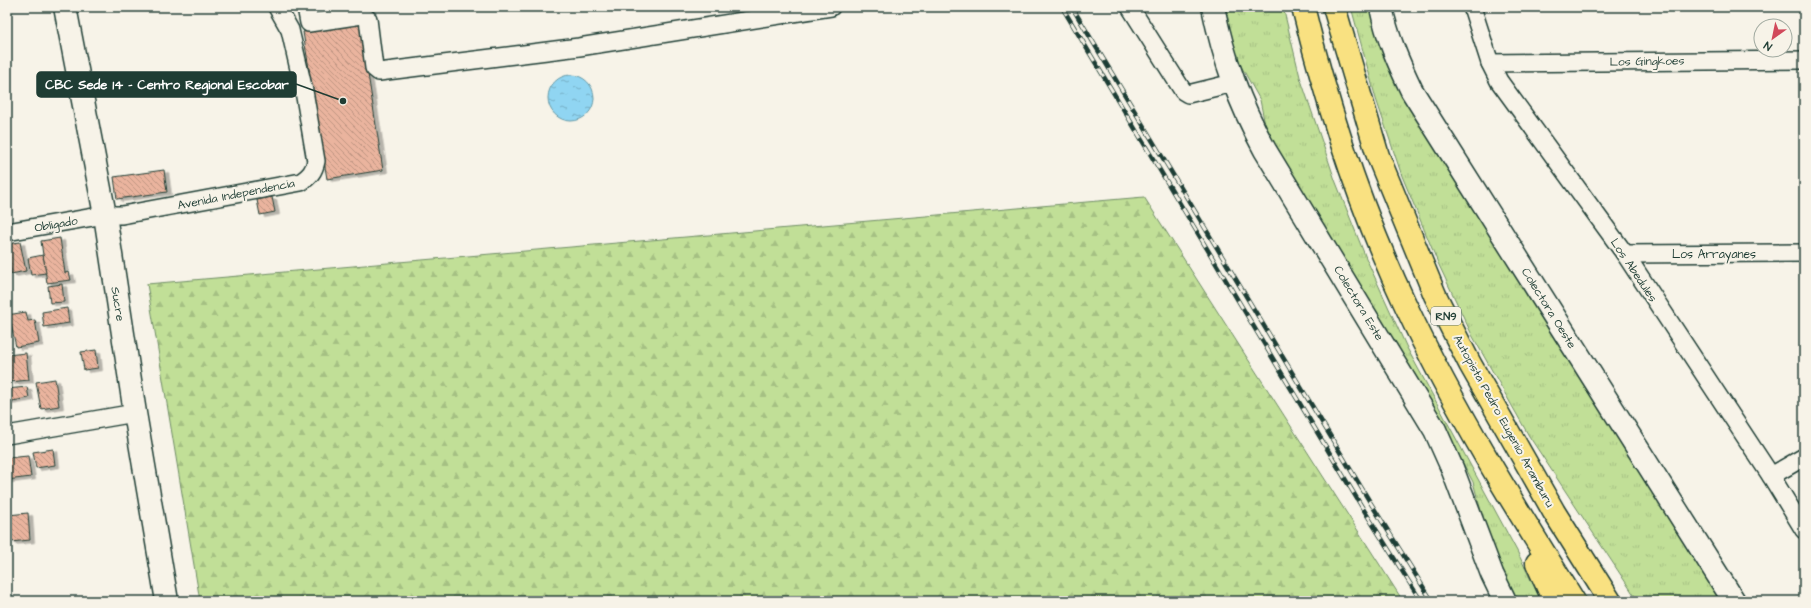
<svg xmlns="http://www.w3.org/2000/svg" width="1811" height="608" font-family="'Architects Daughter',sans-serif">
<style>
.grass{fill:url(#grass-tufts);stroke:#708e66}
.forest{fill:url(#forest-firs);stroke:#708e66}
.water{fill:url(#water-ripples);stroke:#6398a6}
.building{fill:url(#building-back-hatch);stroke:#1f3d34;filter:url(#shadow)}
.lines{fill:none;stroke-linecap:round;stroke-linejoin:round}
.street-casing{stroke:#1f3d34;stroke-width:20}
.secondary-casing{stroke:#1f3d34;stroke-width:25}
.highway-casing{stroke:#1f3d34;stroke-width:25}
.street{stroke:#f7f3e8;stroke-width:17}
.secondary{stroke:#f7f3e8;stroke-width:22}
.highway{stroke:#f9e181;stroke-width:22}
.rail-casing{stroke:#1f3d34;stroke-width:4.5}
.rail{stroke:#f7f3e8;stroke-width:3;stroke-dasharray:9;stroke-linecap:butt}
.labels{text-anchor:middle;stroke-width:4;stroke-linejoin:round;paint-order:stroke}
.shield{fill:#f7f3e8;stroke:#60746a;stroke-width:1}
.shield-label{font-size:11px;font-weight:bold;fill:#1f3d34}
.street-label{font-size:12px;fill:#1f3d34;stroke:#f7f3e8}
.leader{fill:none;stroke:#1f3d34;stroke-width:1.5}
.callout-dot{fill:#1f3d34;stroke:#f7f3e8;stroke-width:1.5}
.callout{fill:#1f3d34;stroke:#1f3d34;stroke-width:1.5}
.callout-label{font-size:13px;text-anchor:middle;font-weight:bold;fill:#fff}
</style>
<defs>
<pattern id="grass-tufts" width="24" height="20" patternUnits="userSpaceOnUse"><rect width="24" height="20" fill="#c1df97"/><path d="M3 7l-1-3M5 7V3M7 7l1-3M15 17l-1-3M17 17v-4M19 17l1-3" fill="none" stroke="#a5c083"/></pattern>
<pattern id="forest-firs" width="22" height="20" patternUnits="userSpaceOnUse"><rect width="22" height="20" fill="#c1df97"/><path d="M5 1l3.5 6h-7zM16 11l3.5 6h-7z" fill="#a5c083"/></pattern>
<pattern id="water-ripples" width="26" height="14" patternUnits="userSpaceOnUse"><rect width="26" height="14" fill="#90d5f2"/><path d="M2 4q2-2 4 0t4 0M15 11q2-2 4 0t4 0" fill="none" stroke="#75aec5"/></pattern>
<pattern id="building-back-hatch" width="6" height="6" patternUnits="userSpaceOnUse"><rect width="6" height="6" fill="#eab49e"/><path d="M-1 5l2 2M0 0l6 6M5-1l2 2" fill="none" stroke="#bd9482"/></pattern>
<filter id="shadow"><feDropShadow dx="4.5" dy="2.5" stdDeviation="0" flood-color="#0004"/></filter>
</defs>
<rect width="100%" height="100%" fill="#f7f3e8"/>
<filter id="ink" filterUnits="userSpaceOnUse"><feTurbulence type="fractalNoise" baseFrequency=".025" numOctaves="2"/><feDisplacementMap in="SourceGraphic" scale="8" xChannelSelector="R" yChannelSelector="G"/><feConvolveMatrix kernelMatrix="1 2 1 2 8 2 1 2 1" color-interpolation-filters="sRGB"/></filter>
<g filter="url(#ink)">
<g class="grass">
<path d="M1223 7H1283L1300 77 1335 180 1366 258 1407 348 1517 551 1541 601H1513L1488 536 1473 482 1454 446 1269 145 1260 100 1236 57Z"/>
<path d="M1351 7H1373L1381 46 1394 80 1548 328 1722 601H1638L1529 436 1472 335 1438 263 1402 176 1376 99Z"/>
</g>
<path class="forest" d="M1144 197 1403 601H200L147 284Z"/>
<circle class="water" cx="571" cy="98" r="23"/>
<g class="building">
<path d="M360 23 383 170 327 179 303 32Z"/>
<path d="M164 170 167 192 117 199 114 177Z"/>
<path d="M272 197 275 212 260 215 257 200Z"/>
<path d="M60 238 65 273 69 272 71 280 47 283 41 241Z"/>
<path d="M20 242 26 271 11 274 7 244Z"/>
<path d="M43 255 46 273 31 275 28 258Z"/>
<path d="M62 284 64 302 50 303 48 286Z"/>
<path d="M67 308 69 323 44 327 42 312Z"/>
<path d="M26 312 28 321 35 320 39 343 16 347 11 324 7 325V315Z"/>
<path d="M96 350 98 368 84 370 81 352Z"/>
<path d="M26 353 29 380 10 382 7 355Z"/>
<path d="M55 379 59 406 41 409 36 382Z"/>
<path d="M27 387 29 398 7 402V389Z"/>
<path d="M53 449 55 465 36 468 33 452Z"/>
<path d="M28 456 31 477 7 480V458Z"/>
<path d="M28 513 30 540 11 542 8 515Z"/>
</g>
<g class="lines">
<defs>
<g id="street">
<path d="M306 7 309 23 362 15 368 19 374 68 379 72 579 47 831 7"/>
<path d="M1130 7 1183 91 1188 94 1233 83"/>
<path d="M1472 7 1490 63 1499 81 1625 254 1771 476 1804 530"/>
<path d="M1490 63 1804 60"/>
<path d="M7 232 105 215H122L301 182C310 176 314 171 316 161L304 91 290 30 277 7"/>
<path d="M1625 254 1804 253"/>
<path d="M7 435 135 413"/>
<path d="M1771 476 1804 457"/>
</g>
<g id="secondary">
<path d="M65 7 105 215 135 413 167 601"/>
<path d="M1213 7C1224 60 1239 102 1265 150L1435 430 1452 468 1492 574 1505 601"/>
<path d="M1381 7C1387 37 1399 64 1412 91L1734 601"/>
</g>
<g id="highway">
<path d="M1303 7C1328 109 1361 211 1406 306 1454 409 1514 505 1574 601"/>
<path d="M1334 7 1378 156 1435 295 1470 364 1554 512 1610 601"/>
<path d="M1537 563 1554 601"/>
</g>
</defs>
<use href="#street" class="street-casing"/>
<use href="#secondary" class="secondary-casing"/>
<use href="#highway" class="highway-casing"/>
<use href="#street" class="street"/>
<use href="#secondary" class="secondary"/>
<use href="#highway" class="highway"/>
<defs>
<g id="rail">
<path d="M1062 7 1362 507 1421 601"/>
<path d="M1072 7 1370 502 1432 601"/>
</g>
</defs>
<use href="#rail" class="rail-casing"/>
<use href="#rail" class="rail"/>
</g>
</g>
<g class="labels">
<rect class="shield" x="1431" y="307" width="30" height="18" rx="3"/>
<g class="shield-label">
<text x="1446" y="320">RN9</text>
</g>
<g class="street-label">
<text transform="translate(1647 61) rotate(-1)" y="4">Los Gingkoes</text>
<text transform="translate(236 194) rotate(-11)" y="4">Avenida Independencia</text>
<text transform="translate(56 224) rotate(-10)" y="4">Obligado</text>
<text x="1714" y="258">Los Arrayanes</text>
<text transform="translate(1634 270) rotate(56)" y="4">Los Abedules</text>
<text transform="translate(1359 303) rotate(59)" y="4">Colectora Este</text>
<text transform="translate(118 304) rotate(81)" y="4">Sucre</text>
<text transform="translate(1549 308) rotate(58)" y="4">Colectora Oeste</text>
<text transform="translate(1504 421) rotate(61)" y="4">Autopista Pedro Eugenio Aramburu</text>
</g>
</g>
<path class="leader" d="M343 101L296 84"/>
<circle class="callout-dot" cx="343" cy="101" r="4"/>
<rect class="callout" x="37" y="72" width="259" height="25" rx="4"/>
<g class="callout-label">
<text x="167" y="89">CBC Sede 14 - Centro Regional Escobar</text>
</g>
<rect width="1811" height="608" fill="none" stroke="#f7f3e8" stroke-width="24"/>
<rect x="12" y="12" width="1787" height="584" fill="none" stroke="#1f3d34" stroke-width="1.5" filter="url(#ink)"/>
<g transform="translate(1773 38) rotate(213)"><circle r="19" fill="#f7f3e8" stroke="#a1aaa0"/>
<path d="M0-3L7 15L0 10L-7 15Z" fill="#d1495b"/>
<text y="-6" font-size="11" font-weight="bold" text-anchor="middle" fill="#1f3d34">N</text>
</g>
</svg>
